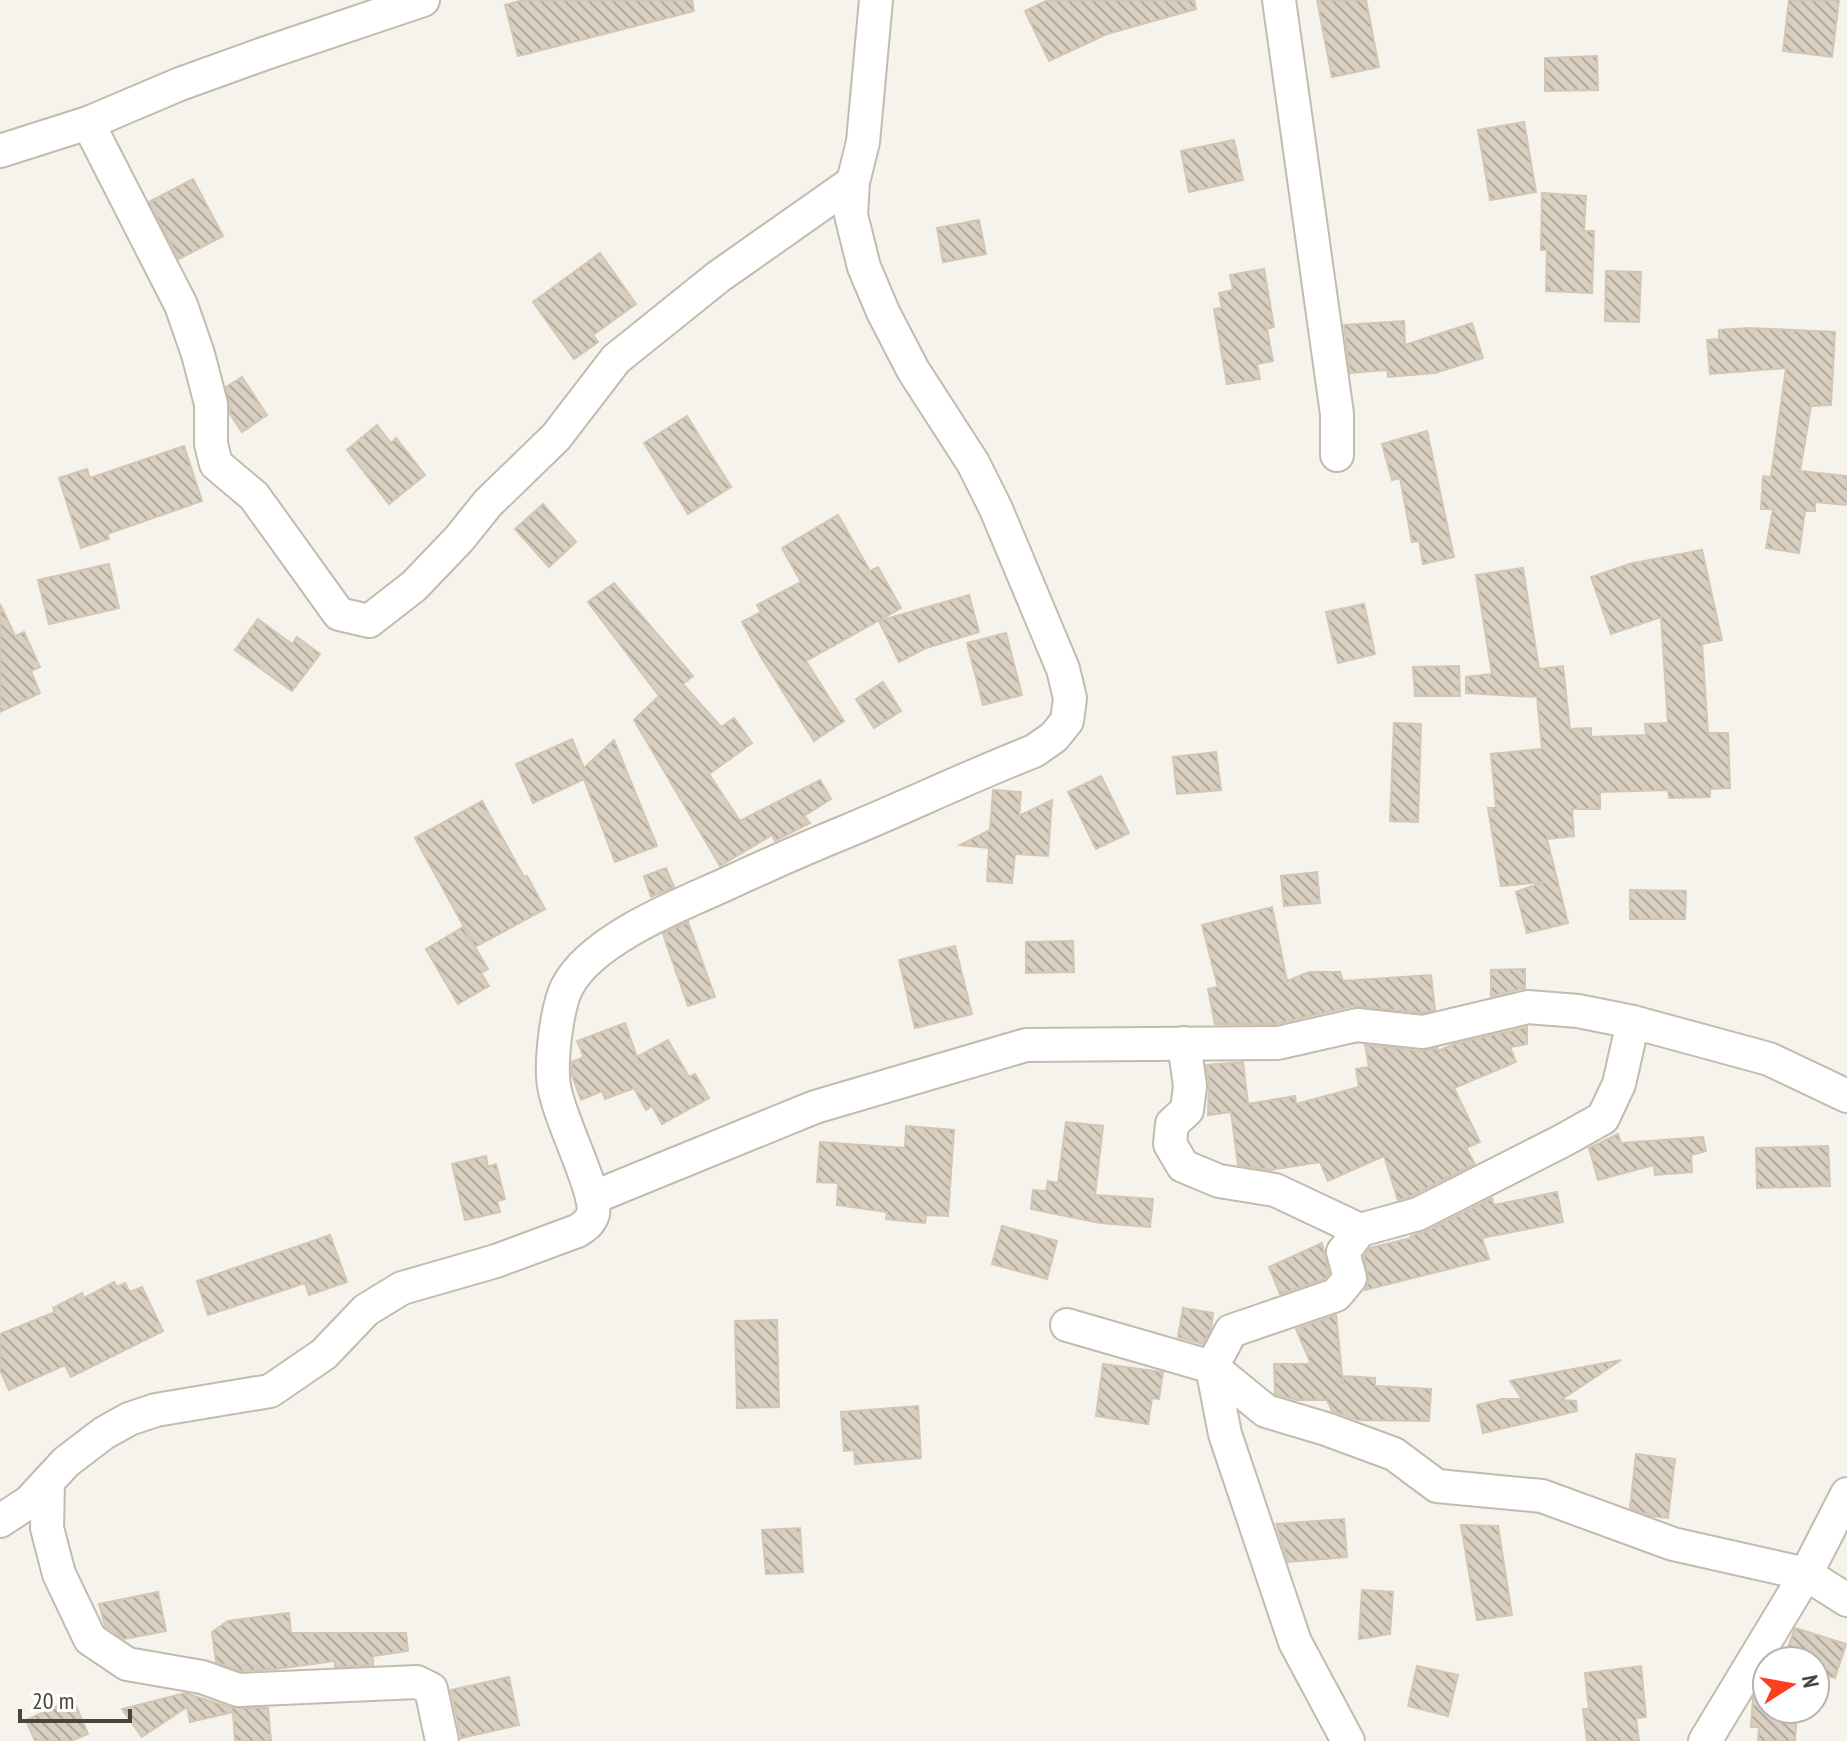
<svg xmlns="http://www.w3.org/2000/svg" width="1847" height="1741" font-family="'PT Sans Narrow',sans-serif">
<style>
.building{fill:url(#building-back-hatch);stroke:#d3c7b4;stroke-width:2}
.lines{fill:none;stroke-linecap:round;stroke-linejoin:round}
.street-casing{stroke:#c2bbae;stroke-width:36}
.street{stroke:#fff;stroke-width:32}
</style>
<defs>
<pattern id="building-back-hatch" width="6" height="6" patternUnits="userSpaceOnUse" patternTransform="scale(2)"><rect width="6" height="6" fill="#d8cfc1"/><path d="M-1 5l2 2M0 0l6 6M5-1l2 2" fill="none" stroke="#b1aa9e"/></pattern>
</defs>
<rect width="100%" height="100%" fill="#f6f3ec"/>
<g class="building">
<path d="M523 0H692L694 11 518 56 505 5Z"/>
<path d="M1048 0H1194L1196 9 1107 34 1049 61 1025 11Z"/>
<path d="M1317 0H1366L1379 67 1332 77Z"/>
<path d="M1789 0H1839L1832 57 1783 51Z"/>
<path d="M1597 56 1598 90 1545 91V58Z"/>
<path d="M1524 122 1536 192 1490 200 1478 130Z"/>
<path d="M1234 140 1243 180 1189 192 1181 151Z"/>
<path d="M193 179 223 236 179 259 149 202Z"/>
<path d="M1542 193 1586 196 1584 231H1594L1592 293 1546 291 1547 250H1541Z"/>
<path d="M979 220 986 254 943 262 937 228Z"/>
<path d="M600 253 636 304 593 335 598 342 574 359 533 302Z"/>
<path d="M1264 269 1274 327 1267 329 1273 361 1257 364 1260 379 1227 384 1214 309 1222 308 1219 293 1233 290 1230 275Z"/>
<path d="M1606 271 1641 272 1639 322 1605 321Z"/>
<path d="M1404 321 1405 345 1472 323 1483 358 1435 373 1388 377 1387 370 1350 373 1344 325Z"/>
<path d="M1750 328 1835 332 1831 405 1811 406 1800 471 1847 476V505L1815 502V511H1805L1799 553 1766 548 1773 509H1761L1763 476 1771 477 1786 368 1710 374 1707 340 1719 339V330Z"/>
<path d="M242 377 267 415 242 432 230 414 226 387Z"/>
<path d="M687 416 731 487 688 514 644 443Z"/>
<path d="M377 425 391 443 396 438 425 475 389 504 347 450Z"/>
<path d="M1427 431 1454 557 1423 564 1419 541 1412 542 1400 478 1392 480 1382 444Z"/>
<path d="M184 446 202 501 107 534 109 539 81 548 59 478 87 469 90 478Z"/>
<path d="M543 504 576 542 549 567 515 529Z"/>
<path d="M838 515 870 571 878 567 901 608 806 661 844 721 814 741 761 657 742 622 761 612 757 605 801 582 782 548Z"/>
<path d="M1702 550 1722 640 1702 644 1708 733H1728L1730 788 1710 789V797L1669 798 1668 790 1600 792V809H1572L1574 836 1547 839 1568 923 1527 933 1516 892 1544 882 1501 886 1488 808H1496L1491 754 1542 749 1537 697 1466 693V677L1492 674 1476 575 1523 568 1539 669 1563 666 1570 729 1591 728V737L1646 735 1645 724 1668 723 1661 617 1611 634 1591 577 1629 564Z"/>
<path d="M109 564 119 608 49 624 38 580Z"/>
<path d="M614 583 693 676 683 684 721 727 734 718 752 743 709 774 740 821 820 780 831 799 804 816 810 823 775 841 772 835 720 866 634 720 659 696 588 602Z"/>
<path d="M969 595 979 632 926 648 899 662 879 621Z"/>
<path d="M0 604 15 636 24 632 40 667 31 671 40 693 0 712Z"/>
<path d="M1364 604 1375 654 1338 663 1326 612Z"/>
<path d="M258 619 292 644 297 637 320 654 292 691 235 650Z"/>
<path d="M1006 633 1022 695 983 705 967 643Z"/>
<path d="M1459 666 1460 696H1415L1413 667Z"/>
<path d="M883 682 901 711 874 728 856 699Z"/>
<path d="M1394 723 1421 724 1418 822 1390 821Z"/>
<path d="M572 739 584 768 614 740 657 846 615 862 584 779 533 803 516 764Z"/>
<path d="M1216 752 1221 790 1177 794 1173 757Z"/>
<path d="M1101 776 1129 833 1096 849 1068 792Z"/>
<path d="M993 790 1021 792 1019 816 1052 800 1048 856 1015 854 1012 883 987 881 989 848 960 845 990 830Z"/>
<path d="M482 801 524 877 527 876 545 909 475 947 415 838Z"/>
<path d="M666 868 674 887 651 897 644 876Z"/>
<path d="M1317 872 1320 903 1284 906 1281 876Z"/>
<path d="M1630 890 1686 891 1685 919H1630Z"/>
<path d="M1272 907 1287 981 1309 972H1340L1343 981 1431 975 1435 1010 1422 1013 1353 1006 1276 1024H1215L1208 989 1218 987 1202 925Z"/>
<path d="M688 922 715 997 688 1006 663 934Z"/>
<path d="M463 927 488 969 481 973 489 986 458 1004 426 949Z"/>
<path d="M1073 941 1074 972 1026 973V942Z"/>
<path d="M955 946 972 1014 915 1028 899 960Z"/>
<path d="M1525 969V988L1491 996V970Z"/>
<path d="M625 1023 637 1057 668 1040 689 1077 695 1074 709 1098 662 1124 652 1106 646 1110 634 1088 605 1099 602 1091 581 1100 572 1075V1062L584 1057 577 1041Z"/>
<path d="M1527 1027V1044L1510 1047 1516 1062 1454 1088 1480 1142 1466 1148 1475 1164 1411 1196 1398 1200 1384 1156 1328 1181 1320 1162 1270 1170 1238 1165 1231 1112 1208 1115 1209 1084 1206 1065 1243 1062 1248 1104 1295 1096 1296 1104 1359 1087 1356 1069 1369 1067 1365 1045 1421 1051 1438 1048V1051L1454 1044Z"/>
<path d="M1066 1122 1103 1126 1095 1195 1153 1199 1150 1227 1100 1223 1031 1209 1033 1190 1046 1191 1048 1181 1058 1183Z"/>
<path d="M906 1126 954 1130 948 1216 926 1215 925 1223 886 1219 887 1212 837 1205 838 1183 817 1182 820 1142 905 1148Z"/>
<path d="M1618 1134 1621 1143 1703 1137 1706 1151 1691 1155 1692 1172 1655 1175 1654 1165 1598 1180 1589 1148Z"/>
<path d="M1828 1146 1830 1186 1757 1188 1756 1148Z"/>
<path d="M486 1156 488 1167 496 1164 505 1199 497 1201 500 1212 465 1220 452 1164Z"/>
<path d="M1557 1192 1563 1222 1482 1238 1489 1259 1365 1290 1369 1281 1364 1256 1370 1248 1411 1238V1236L1427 1231 1492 1198 1494 1205Z"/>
<path d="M1002 1226 1057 1241 1047 1279 992 1264Z"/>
<path d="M330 1235 347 1282 309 1295 305 1283 208 1315 197 1281Z"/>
<path d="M1322 1243 1329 1273 1325 1279 1280 1294 1269 1267Z"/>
<path d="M114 1282 117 1287 125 1283 130 1292 142 1287 163 1331 71 1377 65 1365 9 1390 0 1370V1334L55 1312 53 1308 82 1293 84 1298Z"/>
<path d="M1183 1308 1213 1313 1211 1329 1203 1344 1178 1337Z"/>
<path d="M1336 1315 1343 1384V1376L1375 1378V1386L1431 1389 1429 1421 1358 1420 1332 1411 1327 1400H1297L1275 1394 1274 1364H1311L1296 1329Z"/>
<path d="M777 1320 779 1407 737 1408 735 1321Z"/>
<path d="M1621 1360 1561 1400 1576 1401 1577 1411 1483 1433 1477 1405 1502 1399H1522L1510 1381Z"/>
<path d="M1103 1364 1163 1372 1159 1399 1152 1398 1148 1424 1096 1416Z"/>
<path d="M918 1406 921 1458 855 1464 854 1450 844 1451 841 1412Z"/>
<path d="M1636 1454 1675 1459 1668 1518 1651 1516 1630 1508Z"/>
<path d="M1344 1519 1347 1557 1288 1562 1276 1524Z"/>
<path d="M1461 1525 1498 1526 1512 1615 1477 1620Z"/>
<path d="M800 1528 803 1572 766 1574 762 1530Z"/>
<path d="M1362 1590 1393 1592 1390 1634 1359 1639Z"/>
<path d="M158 1592 166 1631 124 1639 105 1626 99 1604Z"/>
<path d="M289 1613 291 1633H406L408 1651 373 1656V1665L335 1667V1661L275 1669 241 1671 216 1662 212 1632 228 1621Z"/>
<path d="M1795 1628 1846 1644 1835 1678 1815 1672V1661H1783Z"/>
<path d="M1417 1666 1458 1675 1448 1716 1408 1706Z"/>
<path d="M1641 1666 1646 1717 1636 1718 1639 1741H1587L1583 1709H1589L1585 1673Z"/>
<path d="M509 1677 519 1725 461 1738 451 1690Z"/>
<path d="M1762 1683H1767V1709H1797L1795 1741H1758L1759 1727H1751L1753 1698Z"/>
<path d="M185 1693 232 1708H268L271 1741H235L233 1712 190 1722 187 1707 142 1737 122 1709Z"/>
<path d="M73 1699 88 1734 71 1741H35L26 1720Z"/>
</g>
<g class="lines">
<defs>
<g id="street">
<path d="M1279 0 1337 414V455"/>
<path d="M88 123 181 305 198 354 211 404V444L216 464 254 496 339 614 369 621 414 586 459 539 488 503 556 437 616 359 718 277 853 182"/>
<path d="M0 151 88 123 180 84 266 53 423 0"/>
<path d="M1184 1043 1190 1086 1187 1110 1172 1124 1170 1144 1183 1166 1219 1181 1275 1190 1360 1230"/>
<path d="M592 1198 815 1107 1026 1045 1278 1043 1357 1025 1423 1032 1528 1007 1578 1011 1633 1022 1769 1059 1847 1096"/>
<path d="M1067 1325 1212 1367 1266 1411 1326 1429 1394 1454 1437 1486 1542 1496 1673 1544 1806 1574 1847 1600"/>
<path d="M48 1482 47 1528 59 1574 90 1639 127 1664 202 1677 238 1690 417 1682 431 1689 442 1741"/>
<path d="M0 1521 29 1502 66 1462 104 1433 129 1419 156 1410 270 1391 324 1354 366 1310 402 1288 496 1261 577 1231C584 1227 590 1223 593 1214 599 1190 553 1110 553 1076 552 1053 557 1007 567 987 591 940 677 906 722 886 763 867 803 849 845 832 908 806 970 776 1034 751L1054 737 1067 721 1070 698 1063 669 996 509 973 463 913 370 883 312 864 267 851 215 853 182 863 142 876 0"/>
<path d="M1348 1741 1295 1642 1225 1434 1212 1367 1231 1331 1336 1295 1350 1278 1343 1252 1360 1230 1418 1214 1562 1141 1603 1118 1619 1084 1633 1022"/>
<path d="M1705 1741 1806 1574 1847 1494"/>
</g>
</defs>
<use href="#street" class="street-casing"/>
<use href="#street" class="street"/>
</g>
<g transform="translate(1791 1685) rotate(79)"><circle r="38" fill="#ffffff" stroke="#b7b4b0" stroke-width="2"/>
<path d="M0-6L14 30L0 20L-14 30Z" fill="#fc3f1d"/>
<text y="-12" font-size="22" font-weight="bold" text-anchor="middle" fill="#4b4439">N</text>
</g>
<path d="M20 1709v12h110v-12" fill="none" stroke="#4b4439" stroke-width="4"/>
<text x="32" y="1709" font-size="24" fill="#4b4439" stroke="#ffffff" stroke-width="6" paint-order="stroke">20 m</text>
</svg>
